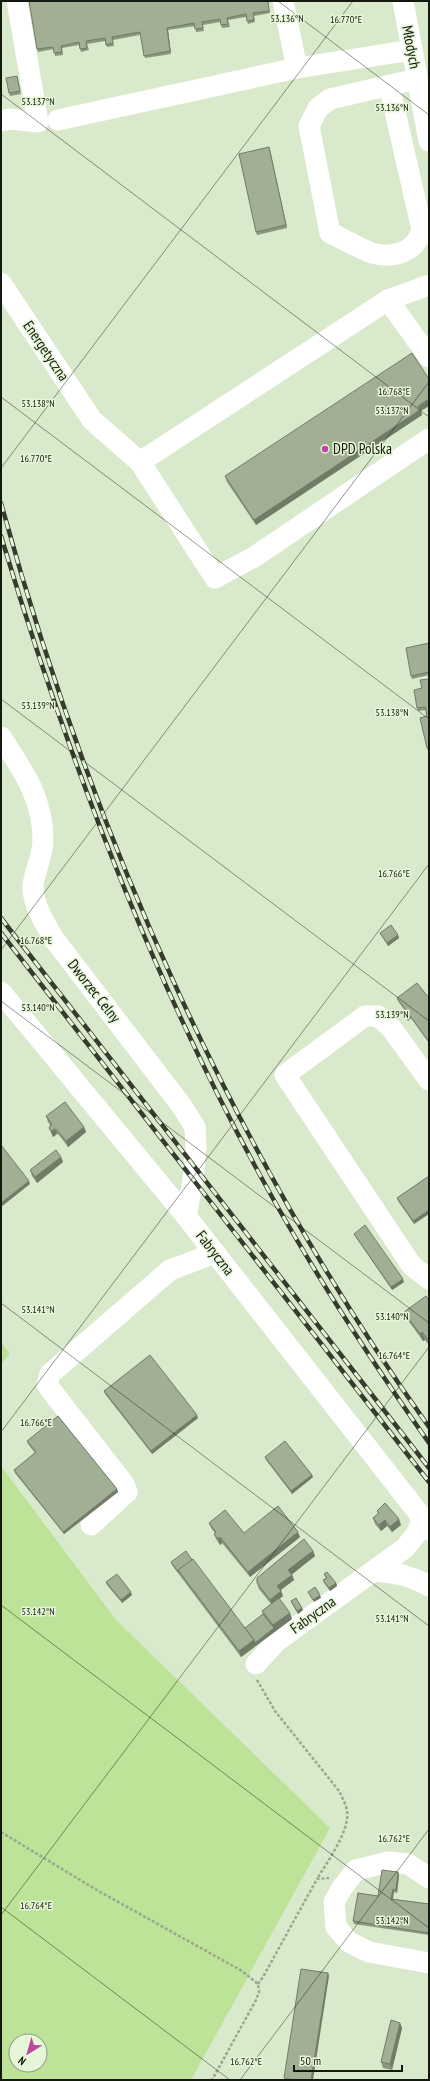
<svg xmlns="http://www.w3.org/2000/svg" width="430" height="2081" font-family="'PT Sans Narrow',sans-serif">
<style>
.green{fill:#bce397;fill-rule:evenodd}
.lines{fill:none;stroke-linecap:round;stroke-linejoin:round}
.path{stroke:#9aa68f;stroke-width:2.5;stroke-dasharray:3 2;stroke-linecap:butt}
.minor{stroke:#fff;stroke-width:21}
.rail-casing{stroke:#353c2f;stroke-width:4.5}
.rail{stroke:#e6f6d8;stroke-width:3;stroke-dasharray:9;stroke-linecap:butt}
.wall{fill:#8a977f}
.shaded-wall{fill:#717b68}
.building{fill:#a1b094;stroke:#717b68}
.ticks{fill:none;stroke:#14190f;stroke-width:1;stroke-opacity:0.45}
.poi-dot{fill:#bf479d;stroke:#e6f6d8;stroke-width:1.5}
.labels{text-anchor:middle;stroke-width:3;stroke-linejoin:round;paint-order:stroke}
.street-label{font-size:15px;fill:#14190f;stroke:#e6f6d8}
.poi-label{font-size:15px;fill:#14190f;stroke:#e6f6d8;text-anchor:start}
.ticks-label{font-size:10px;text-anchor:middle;fill:#14190f;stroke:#e6f6d8;stroke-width:3;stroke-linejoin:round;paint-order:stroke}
</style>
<rect width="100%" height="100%" fill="#d9e9cb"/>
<g class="green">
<path d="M1 1342 10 1354 1 1364Z"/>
<path d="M1 1466 116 1620 330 1828 191 2080H1ZM16 2041H40V2065H16Z"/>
</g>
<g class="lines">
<g class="path">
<path d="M257 1680 275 1711 339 1791C342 1797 346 1804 347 1811 350 1831 327 1862 317 1879"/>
<path d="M1 1832 95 1889 242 1971 258 1984 259 1992 256 2000 212 2080"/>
<path d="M258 1984 263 1977 317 1879 329 1878"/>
</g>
<g class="minor">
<path d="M403 1 429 141"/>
<path d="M297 68 412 50"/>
<path d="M389 85 422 230C416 252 393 259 372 253 358 248 344 239 330 233L309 126 318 108 330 99 417 79"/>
<path d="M58 120 297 68 283 1"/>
<path d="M1 121 10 119 38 122 17 1"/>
<path d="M1 283 92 420 140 462 215 578 254 557 429 439"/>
<path d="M388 300 429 357"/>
<path d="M140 462 388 300 429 285"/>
<path d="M1 737C23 771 43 798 43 840 43 853 37 867 34 879 29 900 44 921 54 939L181 1105 195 1127 196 1146 193 1180 186 1216"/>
<path d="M1 992 186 1216 417 1511 429 1530"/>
<path d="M429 1080 392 1029 378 1016H365L285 1075 412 1266 429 1279"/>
<path d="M91 1525 127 1492 124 1484 47 1385 50 1374 170 1270 215 1253"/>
<path d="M375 1571C395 1572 412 1576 429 1586"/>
<path d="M256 1664 277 1641 405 1548 417 1533 422 1519"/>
<path d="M429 1878 408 1864 388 1862 356 1870 342 1888 334 1902 336 1927 349 1942 369 1952 429 1963"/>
</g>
<defs>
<g id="rail">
<path d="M1 503C91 831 231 1149 429 1427"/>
<path d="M1 536C69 763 155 988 271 1195 319 1281 373 1363 429 1443"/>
<path d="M1 918 429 1468"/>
<path d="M1 933 429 1482"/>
</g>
</defs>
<use href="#rail" class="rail-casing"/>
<use href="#rail" class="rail"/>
</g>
<g class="wall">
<path d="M268 1 270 13 254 16 255 22 248 24 246 17 228 20 230 27 222 28 220 22 203 25 204 31 196 32 195 26 168 30 171 54 145 58 140 35 113 40 114 46 107 47 105 41 87 44 89 50 81 52 79 45 62 48 63 55 55 56 54 49 38 52 37 49Z"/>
<path d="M321 1H328L322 2Z"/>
<path d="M17 76 21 94 10 96 9 93Z"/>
<path d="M270 150 287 228 257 235 256 232Z"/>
<path d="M421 411 422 415 256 525 227 482 225 476Z"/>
<path d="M429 643V675L412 679 411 676Z"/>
<path d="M429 679V751H428L427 748V716L426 710 418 711 417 708 422 688Z"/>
<path d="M380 933 398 935 399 938 388 946 381 935Z"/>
<path d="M397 998H429V1043L411 1018 408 1021 405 1017 404 1014 406 1012 398 1001Z"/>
<path d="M46 1116 84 1127 86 1132 68 1147 59 1135 57 1134 53 1137 51 1133 49 1128 50 1125 48 1122Z"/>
<path d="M61 1157 63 1162 37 1183 32 1176 30 1170Z"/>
<path d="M429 1176 414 1224 398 1201 397 1198Z"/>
<path d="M354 1234 404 1282 392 1290 355 1236Z"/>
<path d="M429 1300V1345L425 1340 423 1341 407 1319 404 1312Z"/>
<path d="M104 1391 198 1418 152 1454 105 1394Z"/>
<path d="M27 1441 117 1489 118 1492 64 1534 15 1473 14 1470 35 1453 28 1444Z"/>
<path d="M265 1457 312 1475 313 1477 292 1494 266 1460Z"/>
<path d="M377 1511 401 1525 392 1532 387 1526 381 1531 375 1524 373 1518 378 1514Z"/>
<path d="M209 1523 244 1533 300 1537 250 1577 222 1543 220 1545 216 1539 214 1534 215 1533 211 1528Z"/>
<path d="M313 1551 315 1556 292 1574 294 1580 281 1590 283 1596 279 1599 292 1619 241 1657 172 1565 171 1562 245 1628 263 1614 262 1611 271 1604 259 1589 257 1583Z"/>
<path d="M324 1574 336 1583 337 1586 330 1591 324 1583 323 1580 326 1578Z"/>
<path d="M106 1582 132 1595 122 1603 107 1585Z"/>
<path d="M291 1601 302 1608 303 1610 298 1614 292 1604Z"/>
<path d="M398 1872 399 1875 397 1893 394 1892 393 1899 429 1904V1935L354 1924 353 1921 378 1896Z"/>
<path d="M400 2023 402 2028 392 2070 383 2068 381 2062Z"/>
</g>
<g class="shaded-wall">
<path d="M167 28 168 30 171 54 170 51Z"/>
<path d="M269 147 270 150 287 228 286 225Z"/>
<path d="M429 399V406L421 411 422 415 256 525 254 520Z"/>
<path d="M398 935 399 938 388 946 387 943Z"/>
<path d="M410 1016 411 1018 408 1021 407 1018Z"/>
<path d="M84 1127 86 1132 68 1147 66 1141Z"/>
<path d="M55 1129 57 1134 53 1137 51 1131Z"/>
<path d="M61 1157 63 1162 37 1183 35 1177Z"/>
<path d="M29 1181 30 1184 1 1207V1203Z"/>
<path d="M429 1210V1214L414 1224 413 1221Z"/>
<path d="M403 1279 404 1282 392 1290 391 1287Z"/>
<path d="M422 1332 425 1340 423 1341 420 1334Z"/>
<path d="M197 1415 198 1418 152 1454 151 1451Z"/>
<path d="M312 1475 313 1477 292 1494 291 1491Z"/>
<path d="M117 1489 118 1492 64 1534 63 1532Z"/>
<path d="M399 1519 401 1525 392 1532 390 1527Z"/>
<path d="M385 1520 387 1526 381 1531 379 1525Z"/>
<path d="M298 1532 300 1537 250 1577 248 1572Z"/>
<path d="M220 1537 222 1543 220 1545 218 1539Z"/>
<path d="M313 1551 315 1556 290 1576 288 1570Z"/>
<path d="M292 1575 294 1580 279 1591 277 1586Z"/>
<path d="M336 1583 337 1586 330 1591 329 1588Z"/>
<path d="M281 1591 283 1596 272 1605 270 1600Z"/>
<path d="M131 1592 132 1595 122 1603 121 1600Z"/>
<path d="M320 1595 321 1598 314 1602 313 1600Z"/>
<path d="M302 1608 303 1610 298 1614 297 1611Z"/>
<path d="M290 1613 292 1619 241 1657 239 1651 254 1640 274 1628 273 1625Z"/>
<path d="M398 1872 399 1875 397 1893 396 1890Z"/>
<path d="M393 1889 394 1892 392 1901 391 1899Z"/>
<path d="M328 1973 329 1976 313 2080H311Z"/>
<path d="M400 2023 402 2028 392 2070 390 2064Z"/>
</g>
<g class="building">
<path d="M29 1H268L269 11 253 13 254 20 247 21 246 14 227 18 228 24 221 25 220 19 202 22 203 28 195 29 194 23 167 28 170 51 144 56 140 32 112 37 113 43 106 45 105 38 86 41 87 48 80 49 79 42 61 46 62 52 54 53 53 47 37 49Z"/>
<path d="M17 76 20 91 9 93 6 78Z"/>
<path d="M269 147 286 225 256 232 239 154Z"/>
<path d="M412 353 429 379V399L418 406 420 410 254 520 225 476Z"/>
<path d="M429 643V672L411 676 406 648Z"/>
<path d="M429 679V748H427L420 718 427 716 425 707 417 708 414 690 422 688 420 680Z"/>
<path d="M391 925 398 935 387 943 380 933Z"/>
<path d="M417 983 429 998V1042L410 1016 407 1018 404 1014 407 1012 397 998Z"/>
<path d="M65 1102 84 1127 66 1141 57 1130 55 1129 51 1131 49 1128 52 1124 46 1116Z"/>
<path d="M1 1145 29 1181 1 1203Z"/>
<path d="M56 1150 61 1157 35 1177 30 1170Z"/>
<path d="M429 1176V1210L413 1221 397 1198Z"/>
<path d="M365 1225 403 1279 391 1287 354 1234Z"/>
<path d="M426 1296 429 1300V1341L422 1332 420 1334 404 1312Z"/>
<path d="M150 1355 197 1415 151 1451 104 1391Z"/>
<path d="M58 1416 117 1489 63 1532 14 1470 36 1452 27 1441Z"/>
<path d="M285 1441 312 1475 291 1491 265 1457Z"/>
<path d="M385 1503 399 1519 390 1527 385 1520 379 1525 373 1518 379 1513 377 1511Z"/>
<path d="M278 1506 298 1532 248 1572 220 1537 218 1539 214 1534 216 1532 209 1523 225 1510 244 1533Z"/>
<path d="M304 1539 313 1551 288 1570 292 1575 277 1586 281 1591 270 1600 257 1583V1578Z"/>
<path d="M186 1551 192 1560 178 1570 179 1573 171 1562Z"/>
<path d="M193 1559 254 1640 239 1651 178 1570Z"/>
<path d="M327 1572 336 1583 329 1588 323 1580 327 1578 324 1574Z"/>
<path d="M117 1574 131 1592 121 1600 106 1582Z"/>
<path d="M315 1587 320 1595 313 1600 308 1592Z"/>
<path d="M279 1598 290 1613 273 1625 262 1611Z"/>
<path d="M296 1598 302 1608 297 1611 291 1601Z"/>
<path d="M263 1614 274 1628 255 1643 254 1640 245 1628Z"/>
<path d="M382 1870 398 1872 396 1890 393 1889 391 1899 429 1904V1933L353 1921 358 1893 378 1896Z"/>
<path d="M301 1969 328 1973 311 2080H294L284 2078Z"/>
<path d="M391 2020 400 2023 390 2064 381 2062Z"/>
</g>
<path class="ticks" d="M278 1 429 115M1 94 429 417M1 397 429 719M1 468 353 1M1 699 429 1021M1 950 429 382M1 1001 429 1323M1 1303 429 1626M1 1432 429 864M1 1605 429 1928M1 1907 230 2080M1 1915 429 1347M240 2080 429 1829"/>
<circle class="poi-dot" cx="325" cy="449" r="4"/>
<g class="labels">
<g class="street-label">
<text transform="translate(411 47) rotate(79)" y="5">Młodych</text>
<text transform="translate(46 351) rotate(56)" y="5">Energetyczna</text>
<text transform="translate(94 991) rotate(52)" y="5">Dworzec Celny</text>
<text transform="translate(215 1253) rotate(52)" y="5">Fabryczna</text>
<text transform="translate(313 1615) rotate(-36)" y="5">Fabryczna</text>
</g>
<g class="poi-label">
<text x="333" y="454">DPD Polska</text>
</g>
</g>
<g class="ticks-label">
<text x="287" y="22">53.136°N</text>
<text x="346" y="23">16.770°E</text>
<text x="38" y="105">53.137°N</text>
<text x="392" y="111">53.136°N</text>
<text x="394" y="395">16.768°E</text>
<text x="38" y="407">53.138°N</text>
<text x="392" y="414">53.137°N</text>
<text x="36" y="462">16.770°E</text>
<text x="38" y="709">53.139°N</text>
<text x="392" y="716">53.138°N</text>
<text x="394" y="877">16.766°E</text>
<text x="36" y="944">16.768°E</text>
<text x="38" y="1011">53.140°N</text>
<text x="392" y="1018">53.139°N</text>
<text x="38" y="1313">53.141°N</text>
<text x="392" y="1320">53.140°N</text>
<text x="394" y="1359">16.764°E</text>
<text x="36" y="1426">16.766°E</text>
<text x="38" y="1615">53.142°N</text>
<text x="392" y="1622">53.141°N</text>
<text x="394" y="1842">16.762°E</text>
<text x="36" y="1909">16.764°E</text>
<text x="392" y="1924">53.142°N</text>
<text x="246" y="2065">16.762°E</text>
</g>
<rect width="430" height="2081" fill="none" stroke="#14190f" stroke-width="4"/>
<g transform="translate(28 2053) rotate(217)"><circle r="19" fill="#e6f6d8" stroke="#929e88"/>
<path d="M0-3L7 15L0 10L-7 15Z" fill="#bf479d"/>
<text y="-6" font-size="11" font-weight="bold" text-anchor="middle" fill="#14190f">N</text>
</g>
<path d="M294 2065v6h108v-6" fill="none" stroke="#14190f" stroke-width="2"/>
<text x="300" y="2065" font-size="12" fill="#14190f" stroke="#e6f6d8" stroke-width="3" paint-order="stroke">50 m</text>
</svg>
